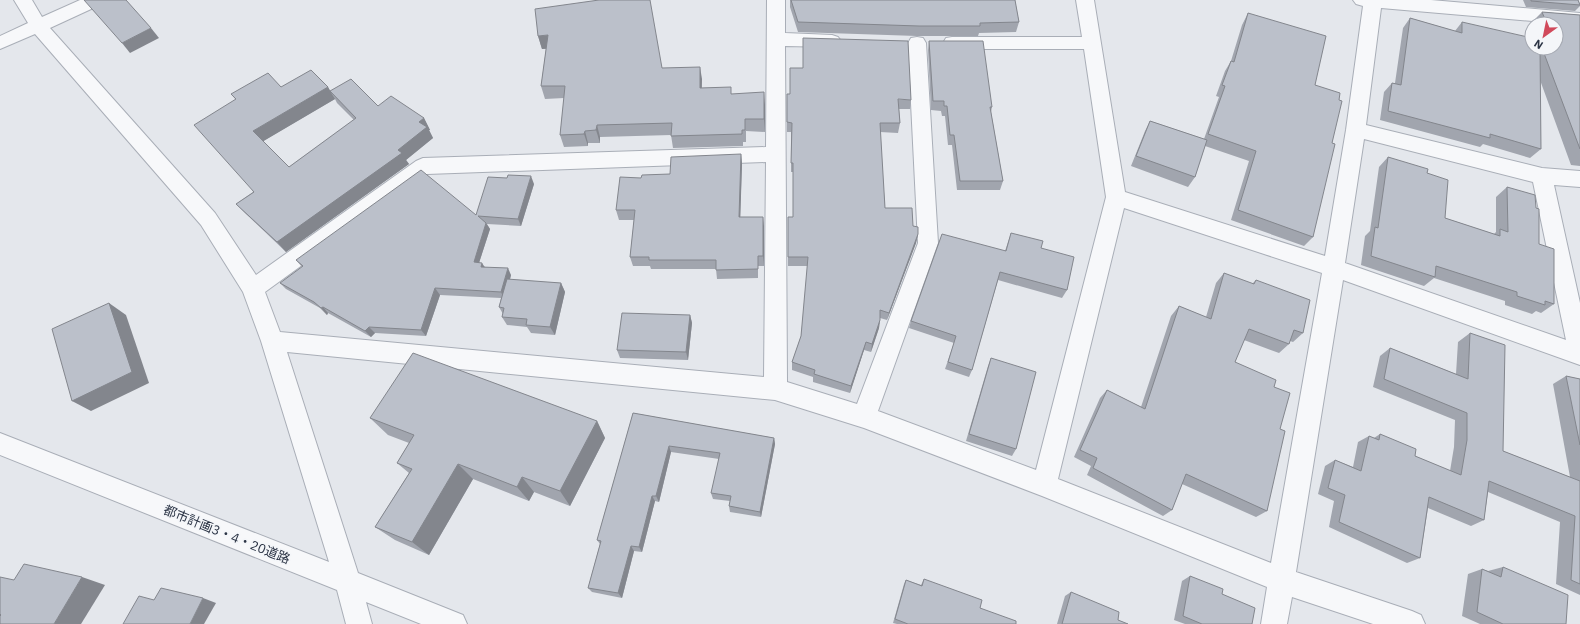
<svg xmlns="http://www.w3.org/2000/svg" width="1580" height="624" font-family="'IBM Plex Sans','Noto Sans JP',sans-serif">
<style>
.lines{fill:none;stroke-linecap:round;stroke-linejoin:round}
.minor-casing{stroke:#a9aeb7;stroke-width:2}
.minor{fill:#f7f8fa;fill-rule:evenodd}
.wall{fill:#a1a5ae;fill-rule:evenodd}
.shaded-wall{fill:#83868d}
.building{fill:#bbc0ca;stroke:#83868d}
.labels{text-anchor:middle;stroke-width:3.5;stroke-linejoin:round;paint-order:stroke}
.street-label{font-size:13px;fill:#2b3445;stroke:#f4f6f9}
</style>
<rect width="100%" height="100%" fill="#e4e7ec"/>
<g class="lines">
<defs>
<path id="minor" d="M14 0H32L42 17 80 0H105L102 4 50 28 215 213 256 275 416 161 423 158 766 147 767 0H785V33L832 35 838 37 841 41 838 45 832 47 785 46 787 382 857 404 918 243 908 43 911 38 917 37 923 38 926 43 938 243 878 411 1036 470 1106 197 1084 49H952L946 48 943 43 946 38 952 37H1082L1076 0H1094L1125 192 1325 256 1346 130 1363 6 1356 4 1353 0H1431L1580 13V25L1381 8 1366 125 1542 168 1580 171V187L1554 185 1580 303V365L1343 280 1296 572 1412 611 1421 615 1425 624H1373L1292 597 1287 624H1261L1267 587 1042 496 864 428 775 400 287 352 358 573 463 615 467 624H421L366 602 372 624H346L337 590 0 455V433L329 562 261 341 243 292 201 225 35 34 0 49V36L28 23ZM1364 139 1533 182 1566 340 1345 263ZM766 162 764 377 280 332 265 292 427 174ZM1124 208 1322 273 1271 563 1058 479Z"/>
</defs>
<use href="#minor" class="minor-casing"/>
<use href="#minor" class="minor"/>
</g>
<g class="wall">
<path d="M790 0H1015L1019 22 1016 32 979 33 978 36H917L798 32 790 7Z"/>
<path d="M1523 0H1578L1580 4V6L1575 11 1526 7Z"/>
<path d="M1542 12 1580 15V166L1571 165 1540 80 1541 149 1530 158 1483 144 1480 147 1380 120 1384 92 1392 83H1395L1403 28 1410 18 1455 31 1462 22 1532 48H1556V24H1533L1532 22Z"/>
<path d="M1248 13 1315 85 1339 100 1332 143 1313 237 1304 246 1231 220 1249 161 1205 146 1195 177 1188 187 1131 166 1145 131 1150 121 1204 139 1219 97 1216 96 1225 71 1231 61 1242 25Z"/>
<path d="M538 36 662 68 702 79V88L732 94 765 105V132L746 131V142H743V146L673 148 671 135 600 137V143H588V146L564 147 560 135 564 98 545 99 541 86 546 49H542Z"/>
<path d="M929 41 992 107 991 112 1003 181 1000 190H957L952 145H948L945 116H942L941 111 931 110 928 50Z"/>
<path d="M281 87H328L330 91 378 106 424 118 430 130H429L433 138 406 160 409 164 286 252 246 214 236 204 253 192 236 100 231 94ZM335 99 337 103 354 120 289 167 263 141Z"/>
<path d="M787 94 911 100 910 109H899L900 123 898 133 880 132 885 208 913 226 918 234 916 243 887 320 880 318 879 328 871 352 864 350 850 393 813 382V377L792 370V362L801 336 808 266H788V217H793V172H791V132H787Z"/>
<path d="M741 154 742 164 740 217H763L764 266H758V278L717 279 716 269H651L650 266H633L630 257 634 220H619L616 210 641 178 670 174Z"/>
<path d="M1388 157 1427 173 1445 218 1494 234 1496 232V197L1507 187 1536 208 1539 244 1554 304 1541 313 1536 311 1532 314 1505 305V301L1434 278 1424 286 1361 265 1365 236 1370 231 1379 167Z"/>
<path d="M507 178 534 184 521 226 487 224 490 229 479 263 485 267 511 275 510 280 561 283 565 292 555 335 531 333 527 327 507 325 502 317 503 314 499 307 501 298 440 295 426 336 375 333 371 337 328 313 327 315 320 308 286 289 280 283 302 267 296 260 476 215Z"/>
<path d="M1011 233 1041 248 1067 290 1062 298 998 280 972 370 969 377 945 369 954 343 909 328 911 321 1005 251Z"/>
<path d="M1224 273 1252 284 1256 280 1303 333 1293 342 1290 341 1289 344 1279 353 1244 340 1235 362 1274 387 1280 429 1267 511 1256 517 1182 484 1172 510 1163 516 1087 475 1091 466 1074 457 1100 398 1107 390 1141 407 1171 316 1179 306 1206 317 1216 283Z"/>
<path d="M690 315 692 323 688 360 620 358 617 350Z"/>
<path d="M1470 333 1503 451 1570 477 1553 384 1566 376 1580 379V595L1556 584 1560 522 1488 492 1484 520 1471 526 1428 508 1420 558 1407 563 1329 527 1334 501 1318 494 1325 466 1335 460 1353 467 1358 442 1369 436 1374 438 1380 434 1415 456 1450 471 1454 447 1455 420 1373 387 1380 356 1390 348 1456 374 1458 342Z"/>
<path d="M991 358 1016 449 1012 456 966 441 988 366Z"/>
<path d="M633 413 774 438 775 444 761 517 730 512 729 506 730 501 713 499 711 493 719 459 671 452 659 502 655 501 642 552 634 551 622 598 592 592 588 588 600 544 597 540Z"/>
<path d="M370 418 597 421 605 438 570 506 534 492 529 501 473 479 429 555 395 540 375 527 409 473 397 463 409 443 388 435Z"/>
<path d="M1503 567 1566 624H1480L1462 616 1468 574 1482 569 1488 571Z"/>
<path d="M1190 576 1222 594 1252 624H1185L1174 620 1182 581Z"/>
<path d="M924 579 980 608 1016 624H897L893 623 904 584 906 580 921 585Z"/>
<path d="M1071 592 1118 620 1128 624H1057L1065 596Z"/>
</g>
<g class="shaded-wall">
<path d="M151 28 159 38 130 53 122 43Z"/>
<path d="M548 35 552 48 542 49 538 36Z"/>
<path d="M700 67 702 79 701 100 700 88Z"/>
<path d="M328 87 332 94 330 91 335 99 262 142 253 131Z"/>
<path d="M764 92 765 105V132L764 119Z"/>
<path d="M424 118 430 130H429L433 138 406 160 409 164 286 252 277 242 398 150 419 122Z"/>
<path d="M597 125 600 137V143L596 130Z"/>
<path d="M585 131 588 143V146L584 134Z"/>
<path d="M741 154 742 164 740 227 739 217Z"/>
<path d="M531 176 534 184 521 226 518 219Z"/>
<path d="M763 217 764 226V266L763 256Z"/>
<path d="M486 223 490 229 477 269 474 262Z"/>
<path d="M918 234 916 243 887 320 889 313Z"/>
<path d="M482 263 486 269 481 267Z"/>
<path d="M508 268 511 275 504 299 501 292Z"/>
<path d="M561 283 565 292 555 335 550 327Z"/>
<path d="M435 288 440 295 426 336 421 330Z"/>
<path d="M109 303 126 315 149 383 91 411 72 401Z"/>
<path d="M323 307 328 313 327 315 321 308Z"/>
<path d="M690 315 692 323 688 360 686 352Z"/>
<path d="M880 320 879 328 871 352 872 344Z"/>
<path d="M369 327 375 333 371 337 365 331Z"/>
<path d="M866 342 864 350 850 393 851 386Z"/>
<path d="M597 421 605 438 570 506 560 491Z"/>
<path d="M774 438 775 444 761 517 760 512Z"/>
<path d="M669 446 671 452 659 502 656 496Z"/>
<path d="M458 464 473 479 429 555 412 542Z"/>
<path d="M522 477 534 492 529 501 517 487Z"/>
<path d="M652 496 655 501 642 552 639 547Z"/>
<path d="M631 546 634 551 622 598 618 593Z"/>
<path d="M82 577 105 585 81 624H54Z"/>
<path d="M203 598 216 603 204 624H190Z"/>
</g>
<g class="building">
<path d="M84 0H126L151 28 122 43Z"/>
<path d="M599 0H650L662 68 700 67V88L731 87V94L764 92V119H745V130H742V134L671 136 672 123 597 125 596 130 585 131 584 134 560 135 565 86H541L548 35 538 36 535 9Z"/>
<path d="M791 0H1015L1019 22 980 23V26H919L798 22Z"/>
<path d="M1531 0H1578L1580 5 1531 1Z"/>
<path d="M1542 12 1580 15V149L1542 48H1556V24H1547Z"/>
<path d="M1248 13 1326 36 1315 85 1340 93 1339 100 1342 101 1332 143 1335 144 1313 237 1238 210 1256 151 1208 134 1225 86 1222 85 1231 61 1234 62Z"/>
<path d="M1410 18 1462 33V22L1532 38V48H1540L1541 149 1490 134V138L1388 111 1392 83 1401 85Z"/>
<path d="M803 38 908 41 911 100 898 99 900 123H880L885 208H912L913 226 918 227V234L889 313 880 310V320L872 344 866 342 851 386 814 374 815 370 792 362 801 336 808 257H788V217H793V163H791L792 123 787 122V94H790V68H803Z"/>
<path d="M929 41H983L992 107H990L1003 181H960L954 135H950L947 106H944V101H933Z"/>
<path d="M311 70 328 87 253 131 289 167 356 118 330 91 351 79 378 106 391 96 424 118 419 122 427 127 398 150 402 153 277 242 236 204 254 192 194 125 236 99 231 94 268 73 281 87Z"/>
<path d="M1150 121 1207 140 1195 177 1136 156Z"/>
<path d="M741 154 739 217H763V256H758V269L716 270V260H649V257H630L635 210H616L620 177 641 178 642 175 670 174 671 157Z"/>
<path d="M1388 157 1428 169 1427 173 1448 180 1445 218 1500 236V229L1508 232 1507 187 1535 195 1536 208 1539 209V244L1554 249V304L1545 301V305L1517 296V292L1436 266 1435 277 1371 256 1375 227 1378 228Z"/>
<path d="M421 170 476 215 488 177 507 178 508 175 531 176 518 219 478 216 486 223 474 262 482 263 481 267 508 268 501 292 435 288 421 330 369 327 365 331 323 307 321 308 314 302 280 283 303 266 296 260Z"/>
<path d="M1011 233 1043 241 1041 248 1074 257 1067 290 1000 272 972 370 948 362 956 336 911 321 942 234 1006 251Z"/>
<path d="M1224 273 1254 284 1256 280 1310 300 1303 333 1294 330 1289 344 1249 329 1235 362 1276 380 1274 387 1290 393 1280 429 1285 431 1267 511 1186 474 1172 510 1093 468 1097 458 1080 450 1107 390 1145 409 1179 306 1211 319Z"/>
<path d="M507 279 561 283 550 327 526 325 527 319 502 317 504 308 499 307Z"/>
<path d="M109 303 132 372 72 401 52 329Z"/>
<path d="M622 313 690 315 686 352 617 350Z"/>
<path d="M1470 333 1505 345 1503 451 1580 481V584L1571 580 1575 516 1489 481 1484 520 1429 497 1420 558 1339 522 1345 495 1328 488 1335 460 1361 471 1369 436 1379 440 1380 434 1416 449 1415 456 1461 475 1467 440V413L1384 379 1390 348 1468 379Z"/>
<path d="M413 353 597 421 560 491 522 477 517 487 458 464 412 542 375 527 412 469 397 463 414 435 370 418Z"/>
<path d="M991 358 1036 372 1016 449 969 434Z"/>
<path d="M1566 376 1580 379V445Z"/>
<path d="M633 413 774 438 760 512 729 506 731 496 711 493 720 453 669 446 656 496H652L639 547 631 546 618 593 588 588 601 541 597 540Z"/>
<path d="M24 564 82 577 54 624H0V616L1 615 0 614V577L14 580Z"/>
<path d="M1503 567 1568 595 1566 624H1503L1477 612 1482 569 1501 577Z"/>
<path d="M1190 576 1223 589 1222 594 1255 608 1252 624H1202L1183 616Z"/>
<path d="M924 579 982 600 980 608 1016 621V624H908L895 619 906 580 922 586Z"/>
<path d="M161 588 203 598 190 624H123L139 596 154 600Z"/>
<path d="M1071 592 1119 612 1118 620 1128 624H1062Z"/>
</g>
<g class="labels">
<g class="street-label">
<text transform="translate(227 534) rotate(22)" y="5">都市計画3・4・20道路</text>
</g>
</g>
<g transform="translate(1544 36) rotate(213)"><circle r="19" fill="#f4f6f9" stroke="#a4a8b1"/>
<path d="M0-3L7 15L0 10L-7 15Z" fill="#d1495b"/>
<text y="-6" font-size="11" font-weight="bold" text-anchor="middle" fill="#2b3445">N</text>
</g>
</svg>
